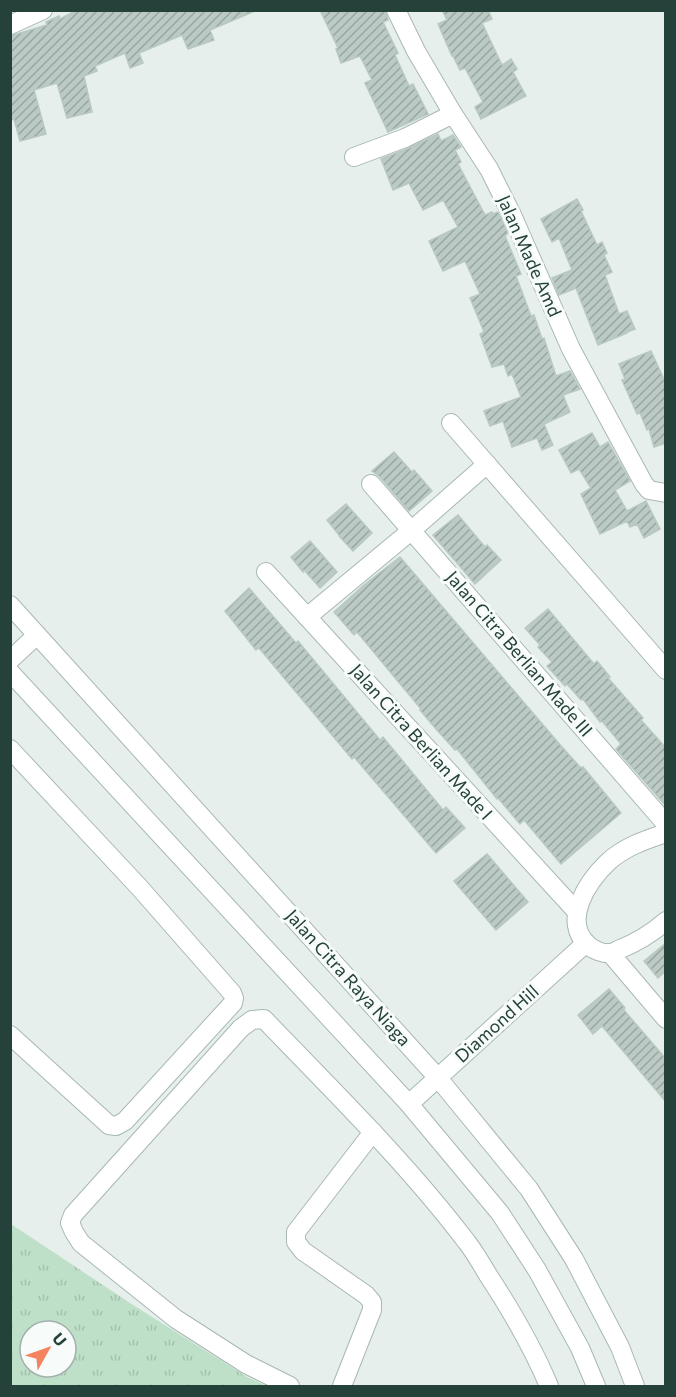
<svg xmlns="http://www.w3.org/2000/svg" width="676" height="1397" font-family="Commissioner,sans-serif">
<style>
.grass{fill:url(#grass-tufts);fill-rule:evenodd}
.building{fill:url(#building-hatch);stroke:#b8c9c2;stroke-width:1.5}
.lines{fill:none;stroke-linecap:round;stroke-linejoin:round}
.minor-casing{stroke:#a8b8b2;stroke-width:20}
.minor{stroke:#fff;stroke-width:18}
.labels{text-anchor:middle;stroke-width:6;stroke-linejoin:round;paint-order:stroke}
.street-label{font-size:18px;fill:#24423a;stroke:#f7fbf9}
</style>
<defs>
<pattern id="grass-tufts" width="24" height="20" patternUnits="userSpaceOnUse" patternTransform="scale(1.5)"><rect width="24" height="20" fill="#bfe0c8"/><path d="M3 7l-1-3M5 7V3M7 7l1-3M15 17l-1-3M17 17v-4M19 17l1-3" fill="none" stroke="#a4c1ad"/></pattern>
<pattern id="building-hatch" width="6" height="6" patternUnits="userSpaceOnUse" patternTransform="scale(1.5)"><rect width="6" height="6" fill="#bbcac4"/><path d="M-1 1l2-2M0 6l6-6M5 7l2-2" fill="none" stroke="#98a6a0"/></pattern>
</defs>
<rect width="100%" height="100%" fill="#e6efeb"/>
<path class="grass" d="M11 1224 130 1303 247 1377 267 1386H11ZM30 1331H66V1367H30Z"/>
<g class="building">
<path d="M77 10H255V11L210 30 214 40 188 49 182 35 139 53 143 63 130 68 125 53 95 66 97 71 84 76 92 112 67 118 57 83 34 90 46 134 20 141 14 119 10 120V36L47 25 46 22 59 16 60 19Z"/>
<path d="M320 10H385L388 20 383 22 398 53 395 55 409 86 413 84 428 114 388 132 365 83 372 80 360 56 341 63 336 49 338 48Z"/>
<path d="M442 10H488L492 19 482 23 502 65 511 59 517 69 513 72 526 96 481 119 475 107 483 102 465 68 460 70 453 56H452L438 24 447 20Z"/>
<path d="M438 134 441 141 453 135 461 147 455 150 461 162 458 164 485 215 492 212 493 214 498 212 502 220 508 233 505 236 521 274 516 276 531 316 534 315 542 339 544 338 556 376 570 371 580 389 563 395 570 412 544 424 553 445 542 450 537 438 512 447 503 421 490 426 484 411 521 397 512 374 508 376 504 364 492 367 480 334 484 332 470 298 480 294 465 261 443 271 429 241 458 227 443 200 423 210 409 183 393 190 381 159 409 148Z"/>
<path d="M577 199 583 210 581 211 597 245 602 242 607 253 604 255 612 272 605 275 619 314 627 311 635 329 627 332V333L598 345 576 288 559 295 552 278 572 270 559 238 552 242 541 219Z"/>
<path d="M651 351 666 384V443L654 447 649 429 647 430 640 413 637 414 622 380 625 379 619 364Z"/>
<path d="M592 433 600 447 608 442 630 481 615 490 627 511 646 501 660 529 644 538 637 524 630 527 627 521 600 534 581 494 591 488 579 469 571 473 559 450Z"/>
<path d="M394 452 412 472 414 470 432 491 409 511 380 477 372 471Z"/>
<path d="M346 504 372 533 353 551 339 536V535L327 520Z"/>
<path d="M458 515 485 547 487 545 501 560 475 584 433 535Z"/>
<path d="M310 541 337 572 320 588 304 570 303 572 291 557Z"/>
<path d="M400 557 526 705 562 747 581 768 583 767 621 813 561 864 524 820 520 824 498 798 497 799 457 749 455 750 436 729 420 710 421 709 357 632 354 635 334 612 364 585Z"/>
<path d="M249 588 296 643 298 641 380 740 383 737 443 810 446 807 465 828 436 853 354 757 352 759 259 648 256 650 225 611Z"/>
<path d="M548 609 594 664 597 661 610 677 608 678 643 718 641 720 666 748V806L616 749 621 744 602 721 600 722 583 699 581 700 567 684 565 686 547 666 552 662 538 647 540 645 525 628Z"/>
<path d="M487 854 528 902 496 930 454 881Z"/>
<path d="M666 943V971L658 978 644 961Z"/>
<path d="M609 989 625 1008 623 1009 666 1059V1102L602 1026 593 1034 578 1015Z"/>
</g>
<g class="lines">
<defs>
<g id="minor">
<path d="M396 10 416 51 453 114 489 169 512 215 571 349 644 484 649 490 666 493"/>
<path d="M10 25 43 10"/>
<path d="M354 157 405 138 453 114"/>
<path d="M451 423 666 670"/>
<path d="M371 484 666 824"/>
<path d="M266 572 577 912"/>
<path d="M10 605 438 1078 529 1189 574 1259 620 1347 635 1386"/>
<path d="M307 617 412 530 487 464"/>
<path d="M10 660 37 635"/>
<path d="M10 672 409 1104 500 1213 537 1270 580 1348 596 1386"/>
<path d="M10 749 139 887 232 993 234 998 233 1003 125 1121 116 1126 109 1125 10 1035"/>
<path d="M666 833C645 840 624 847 608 862 588 881 560 922 589 946 594 950 603 954 610 953 613 953 616 951 618 950 636 943 651 934 666 921"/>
<path d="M610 953 666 1019"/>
<path d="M409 1104 586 943"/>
<path d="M290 1386 246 1364 176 1319 81 1243 74 1232 70 1223 73 1215 241 1028 252 1020 264 1019C333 1091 405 1161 466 1241 474 1251 481 1263 488 1275 511 1310 533 1348 549 1386"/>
<path d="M342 1386 372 1310V1302L366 1295 303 1251 296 1242V1232L373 1132"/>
</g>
</defs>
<use href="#minor" class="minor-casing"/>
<use href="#minor" class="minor"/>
</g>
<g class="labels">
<g class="street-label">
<text transform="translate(529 256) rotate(66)" y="6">Jalan Made Amd</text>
<text transform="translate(519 654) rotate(49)" y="6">Jalan Citra Berlian Made III</text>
<text transform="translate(421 742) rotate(48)" y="6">Jalan Citra Berlian Made I</text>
<text transform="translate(348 978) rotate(48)" y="6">Jalan Citra Raya Niaga</text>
<text transform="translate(497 1024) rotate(-42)" y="6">Diamond Hill</text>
</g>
</g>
<rect width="676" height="1397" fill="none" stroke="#24423a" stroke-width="24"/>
<g transform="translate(48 1349) rotate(50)"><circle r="28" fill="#f7fbf9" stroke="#a3b1ad" stroke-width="1.5"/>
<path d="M0-4.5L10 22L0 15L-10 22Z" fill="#f4845f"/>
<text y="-9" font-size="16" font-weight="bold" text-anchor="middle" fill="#24423a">U</text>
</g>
</svg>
